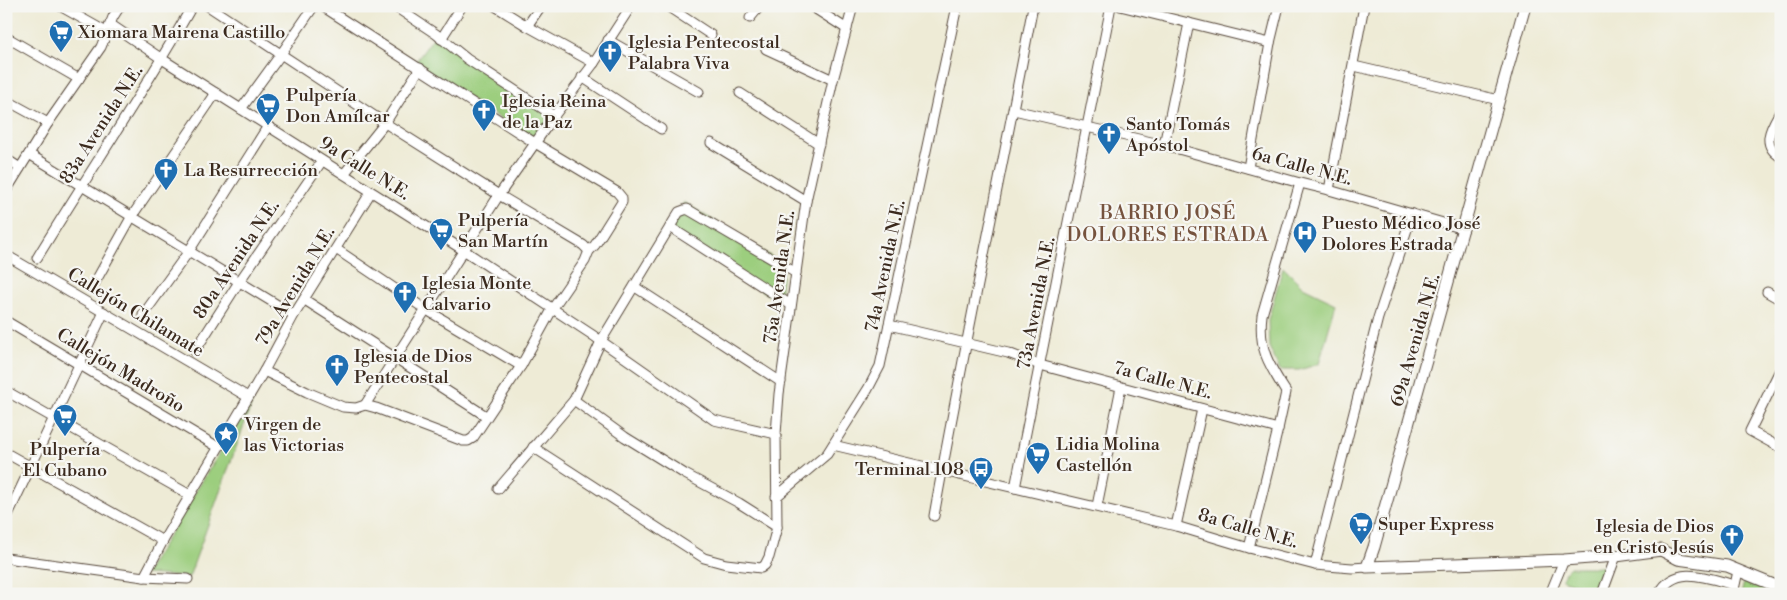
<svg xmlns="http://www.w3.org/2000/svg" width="1787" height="600" font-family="'Libre Bodoni',serif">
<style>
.green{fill:#9cce7e;stroke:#6c7c4e}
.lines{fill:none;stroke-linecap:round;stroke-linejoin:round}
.minor-casing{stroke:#56473a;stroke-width:11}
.tertiary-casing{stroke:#56473a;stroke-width:13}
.minor{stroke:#fff;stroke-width:9}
.tertiary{stroke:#fff;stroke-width:11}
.labels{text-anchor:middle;stroke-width:4.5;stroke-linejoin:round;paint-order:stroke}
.poi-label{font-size:18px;fill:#3b2a1e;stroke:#f6f6f2;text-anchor:start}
.street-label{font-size:18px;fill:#3b2a1e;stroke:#f6f6f2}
.neighbourhood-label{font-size:19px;letter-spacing:1px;fill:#76533e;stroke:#f6f6f2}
</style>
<rect width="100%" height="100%" fill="#f6f6f2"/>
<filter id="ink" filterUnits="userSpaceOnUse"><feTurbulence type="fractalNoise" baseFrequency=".02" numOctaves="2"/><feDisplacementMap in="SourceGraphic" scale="10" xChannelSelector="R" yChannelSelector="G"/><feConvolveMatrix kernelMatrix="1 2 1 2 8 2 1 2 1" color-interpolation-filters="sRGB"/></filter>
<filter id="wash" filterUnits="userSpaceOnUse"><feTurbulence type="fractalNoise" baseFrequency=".0096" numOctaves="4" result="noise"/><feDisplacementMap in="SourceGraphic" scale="20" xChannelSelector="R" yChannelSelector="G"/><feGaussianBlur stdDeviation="1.12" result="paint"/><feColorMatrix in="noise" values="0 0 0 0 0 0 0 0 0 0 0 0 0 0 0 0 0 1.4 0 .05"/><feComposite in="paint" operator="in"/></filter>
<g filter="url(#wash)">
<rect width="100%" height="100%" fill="#eeebd6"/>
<g class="green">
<path d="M436 34 554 116 537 141 414 64Z"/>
<path d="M684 202 783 264 780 303 669 229Z"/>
<path d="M1283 267 1303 287 1336 303 1319 364 1299 370H1280L1269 347 1268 320Z"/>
<path d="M255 395 189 577 145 574Z"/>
<path d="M1570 567H1606L1607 571 1598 593 1562 579 1565 572Z"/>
<path d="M1744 582 1775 594H1741Z"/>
</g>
</g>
<g filter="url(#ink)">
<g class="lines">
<defs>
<g id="minor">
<path d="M60 6 108 33"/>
<path d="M208 6 385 123 499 195 583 245 589 251"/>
<path d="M394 6 436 34 467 59 554 116"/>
<path d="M495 6 527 26 594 63"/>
<path d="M667 6 711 35"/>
<path d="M811 6 847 29"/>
<path d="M1120 6 1270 43"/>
<path d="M750 18 760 6"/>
<path d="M110 24 162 59 465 251 591 334 714 420 776 434"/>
<path d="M527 26 541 6"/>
<path d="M6 37 79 79"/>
<path d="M441 39 462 6"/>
<path d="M608 40 699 92"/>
<path d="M766 49 833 80"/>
<path d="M1354 66 1499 100"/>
<path d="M582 77 661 129"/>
<path d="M740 93 819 144"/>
<path d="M6 100 48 123"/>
<path d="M241 109 281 54 314 6"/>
<path d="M1014 110 1164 145 1300 183 1329 190 1464 229"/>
<path d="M1781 110C1772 126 1759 144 1781 157"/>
<path d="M711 143 806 201"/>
<path d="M1164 145 1189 23"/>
<path d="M29 154 294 315"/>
<path d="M6 159 20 168"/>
<path d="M1248 168 1270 43 1279 6"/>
<path d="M344 174 385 123 420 68"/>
<path d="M1329 190 1364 6"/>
<path d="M6 191 48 123 101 47 113 17 120 6"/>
<path d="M670 227 791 305"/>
<path d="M336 249 425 309 521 366"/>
<path d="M6 255 248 397"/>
<path d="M37 258C88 174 144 92 192 6"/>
<path d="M93 286 132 216 216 93"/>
<path d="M635 287 781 382"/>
<path d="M1767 292 1781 300"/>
<path d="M305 300 486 416"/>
<path d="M143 315 189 251 268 126"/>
<path d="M6 321 218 447"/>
<path d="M889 325 1008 353 1040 365 1278 429"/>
<path d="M195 351 239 282 322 161"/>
<path d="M1781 368 1750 431 1781 448"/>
<path d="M264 371 307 392 343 407 356 408 365 405 376 408 463 441H468L473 438 521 366 553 308 585 261 589 251 595 245 622 202V198L617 192 535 143 322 6"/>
<path d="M6 391 190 495"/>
<path d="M574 400 625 437 685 474 739 503 777 527"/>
<path d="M365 405 499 195 554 116 594 63 631 6"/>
<path d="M833 445 1176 526 1249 548 1315 565 1352 568 1367 567"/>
<path d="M533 447 704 558 726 564 761 568 765 565 769 557 777 527 776 434 779 394 806 201 833 80 853 6"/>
<path d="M6 453 163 541"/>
<path d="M1015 488 1111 6"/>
<path d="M498 489 574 400 601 341 679 212 687 209 796 273"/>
<path d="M776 497 827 454 868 389 880 366 957 6"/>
<path d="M1097 506 1121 387"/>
<path d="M934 516C964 345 1001 176 1033 6"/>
<path d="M6 519 104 312"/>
<path d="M1176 526 1202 409"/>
<path d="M1249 548 1278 429 1286 392C1269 365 1258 349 1262 315L1300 183"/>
<path d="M6 558 144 577 188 579"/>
<path d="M1315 565 1378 318 1412 214"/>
<path d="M144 577 163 541 264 371 294 315 371 192"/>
<path d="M1550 594 1564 560"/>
<path d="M1602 594 1616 556"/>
<path d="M1659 594C1675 563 1708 578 1734 585"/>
<path d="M1733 594 1738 571"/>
</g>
<path id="tertiary" d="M1525 6 1374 547 1367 567 1564 560 1616 556 1661 550 1678 559 1727 566 1781 588"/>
</defs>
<use href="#minor" class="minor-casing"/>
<use href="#tertiary" class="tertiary-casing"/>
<use href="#minor" class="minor"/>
<use href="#tertiary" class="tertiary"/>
</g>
</g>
<defs>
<symbol id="supermarket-pin" viewBox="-11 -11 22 30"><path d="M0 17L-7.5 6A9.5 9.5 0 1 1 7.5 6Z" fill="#1f6fb2" stroke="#f6f6f2"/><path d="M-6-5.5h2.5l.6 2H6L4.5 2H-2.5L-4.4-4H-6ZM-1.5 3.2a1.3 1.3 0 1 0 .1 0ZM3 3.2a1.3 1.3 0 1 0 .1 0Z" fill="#fff"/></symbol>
<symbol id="church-pin" viewBox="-11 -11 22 30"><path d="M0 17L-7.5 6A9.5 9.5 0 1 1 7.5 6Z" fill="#1f6fb2" stroke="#f6f6f2"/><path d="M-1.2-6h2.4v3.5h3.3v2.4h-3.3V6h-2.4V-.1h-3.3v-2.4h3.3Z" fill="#fff"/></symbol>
<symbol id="hospital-pin" viewBox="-11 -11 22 30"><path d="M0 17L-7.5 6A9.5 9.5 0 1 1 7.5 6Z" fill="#1f6fb2" stroke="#f6f6f2"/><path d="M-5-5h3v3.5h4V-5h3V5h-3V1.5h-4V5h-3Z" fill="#fff"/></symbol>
<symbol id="sight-pin" viewBox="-11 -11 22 30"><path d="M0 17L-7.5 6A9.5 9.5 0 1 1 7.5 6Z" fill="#1f6fb2" stroke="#f6f6f2"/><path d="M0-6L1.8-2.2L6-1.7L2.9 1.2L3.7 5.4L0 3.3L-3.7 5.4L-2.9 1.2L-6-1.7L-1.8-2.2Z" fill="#fff"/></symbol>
<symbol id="bus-pin" viewBox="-11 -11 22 30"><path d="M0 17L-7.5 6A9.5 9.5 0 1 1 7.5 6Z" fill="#1f6fb2" stroke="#f6f6f2"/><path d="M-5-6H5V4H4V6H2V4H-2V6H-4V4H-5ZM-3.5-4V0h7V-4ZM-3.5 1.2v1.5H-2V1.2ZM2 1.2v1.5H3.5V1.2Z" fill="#fff"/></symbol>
</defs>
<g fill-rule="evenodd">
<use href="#supermarket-pin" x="47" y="18" width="28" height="38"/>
<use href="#church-pin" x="596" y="38" width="28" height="38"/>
<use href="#supermarket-pin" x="254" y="91" width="28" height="38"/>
<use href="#church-pin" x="470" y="97" width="28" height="38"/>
<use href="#church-pin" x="1095" y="120" width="28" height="38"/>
<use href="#church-pin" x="152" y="156" width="28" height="38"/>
<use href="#supermarket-pin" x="427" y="216" width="28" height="38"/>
<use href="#hospital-pin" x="1291" y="219" width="28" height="38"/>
<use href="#church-pin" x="391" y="279" width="28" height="38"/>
<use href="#church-pin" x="323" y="352" width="28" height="38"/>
<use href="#supermarket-pin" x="51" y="402" width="28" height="38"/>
<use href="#sight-pin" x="212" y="420" width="28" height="38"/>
<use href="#supermarket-pin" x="1024" y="440" width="28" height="38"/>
<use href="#bus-pin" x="967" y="455" width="28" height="38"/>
<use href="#supermarket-pin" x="1347" y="510" width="28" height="38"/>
<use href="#church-pin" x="1718" y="522" width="28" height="38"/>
</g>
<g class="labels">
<g class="poi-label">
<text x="78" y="38">Xiomara Mairena Castillo</text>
<text x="628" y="48">Iglesia Pentecostal<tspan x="628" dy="21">Palabra Viva</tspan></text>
<text x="286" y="101">Pulpería<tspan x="286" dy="21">Don Amílcar</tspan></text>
<text x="502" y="107">Iglesia Reina<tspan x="502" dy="21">de la Paz</tspan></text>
<text x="1126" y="130">Santo Tomás<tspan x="1126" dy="21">Apóstol</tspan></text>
<text x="184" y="176">La Resurrección</text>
<text x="458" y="226">Pulpería<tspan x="458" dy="21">San Martín</tspan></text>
<text x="1322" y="229">Puesto Médico José<tspan x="1322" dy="21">Dolores Estrada</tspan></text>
<text x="422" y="289">Iglesia Monte<tspan x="422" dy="21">Calvario</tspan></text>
<text x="354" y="362">Iglesia de Dios<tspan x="354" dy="21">Pentecostal</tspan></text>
<text x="244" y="430">Virgen de<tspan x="244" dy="21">las Victorias</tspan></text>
<text x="1056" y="450">Lidia Molina<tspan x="1056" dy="21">Castellón</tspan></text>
<text x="65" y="455" text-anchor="middle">Pulpería<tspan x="65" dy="21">El Cubano</tspan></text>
<text x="964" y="475" text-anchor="end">Terminal 108</text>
<text x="1378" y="530">Super Express</text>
<text x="1714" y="532" text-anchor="end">Iglesia de Dios<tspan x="1714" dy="21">en Cristo Jesús</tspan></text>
</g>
<g class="street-label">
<text transform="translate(101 124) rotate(-57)" y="6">83a Avenida N.E.</text>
<text transform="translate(1302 166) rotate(15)" y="6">6a Calle N.E.</text>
<text transform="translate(365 168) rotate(32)" y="6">9a Calle N.E.</text>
<text transform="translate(236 259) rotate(-56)" y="6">80a Avenida N.E.</text>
<text transform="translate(885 266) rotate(-78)" y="6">74a Avenida N.E.</text>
<text transform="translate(779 277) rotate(-82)" y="6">75a Avenida N.E.</text>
<text transform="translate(295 286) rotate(-59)" y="6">79a Avenida N.E.</text>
<text transform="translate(1036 303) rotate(-79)" y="6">73a Avenida N.E.</text>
<text transform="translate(136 312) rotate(31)" y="6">Callejón Chilamate</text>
<text transform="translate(1415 340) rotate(-74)" y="6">69a Avenida N.E.</text>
<text transform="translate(121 370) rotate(31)" y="6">Callejón Madroño</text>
<text transform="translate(1163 380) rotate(15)" y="6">7a Calle N.E.</text>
<text transform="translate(1248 528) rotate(16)" y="6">8a Calle N.E.</text>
</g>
<g class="neighbourhood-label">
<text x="1168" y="219">BARRIO JOSÉ<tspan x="1168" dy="22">DOLORES ESTRADA</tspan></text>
</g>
</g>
<rect width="1787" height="600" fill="none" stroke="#f6f6f2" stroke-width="25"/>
</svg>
